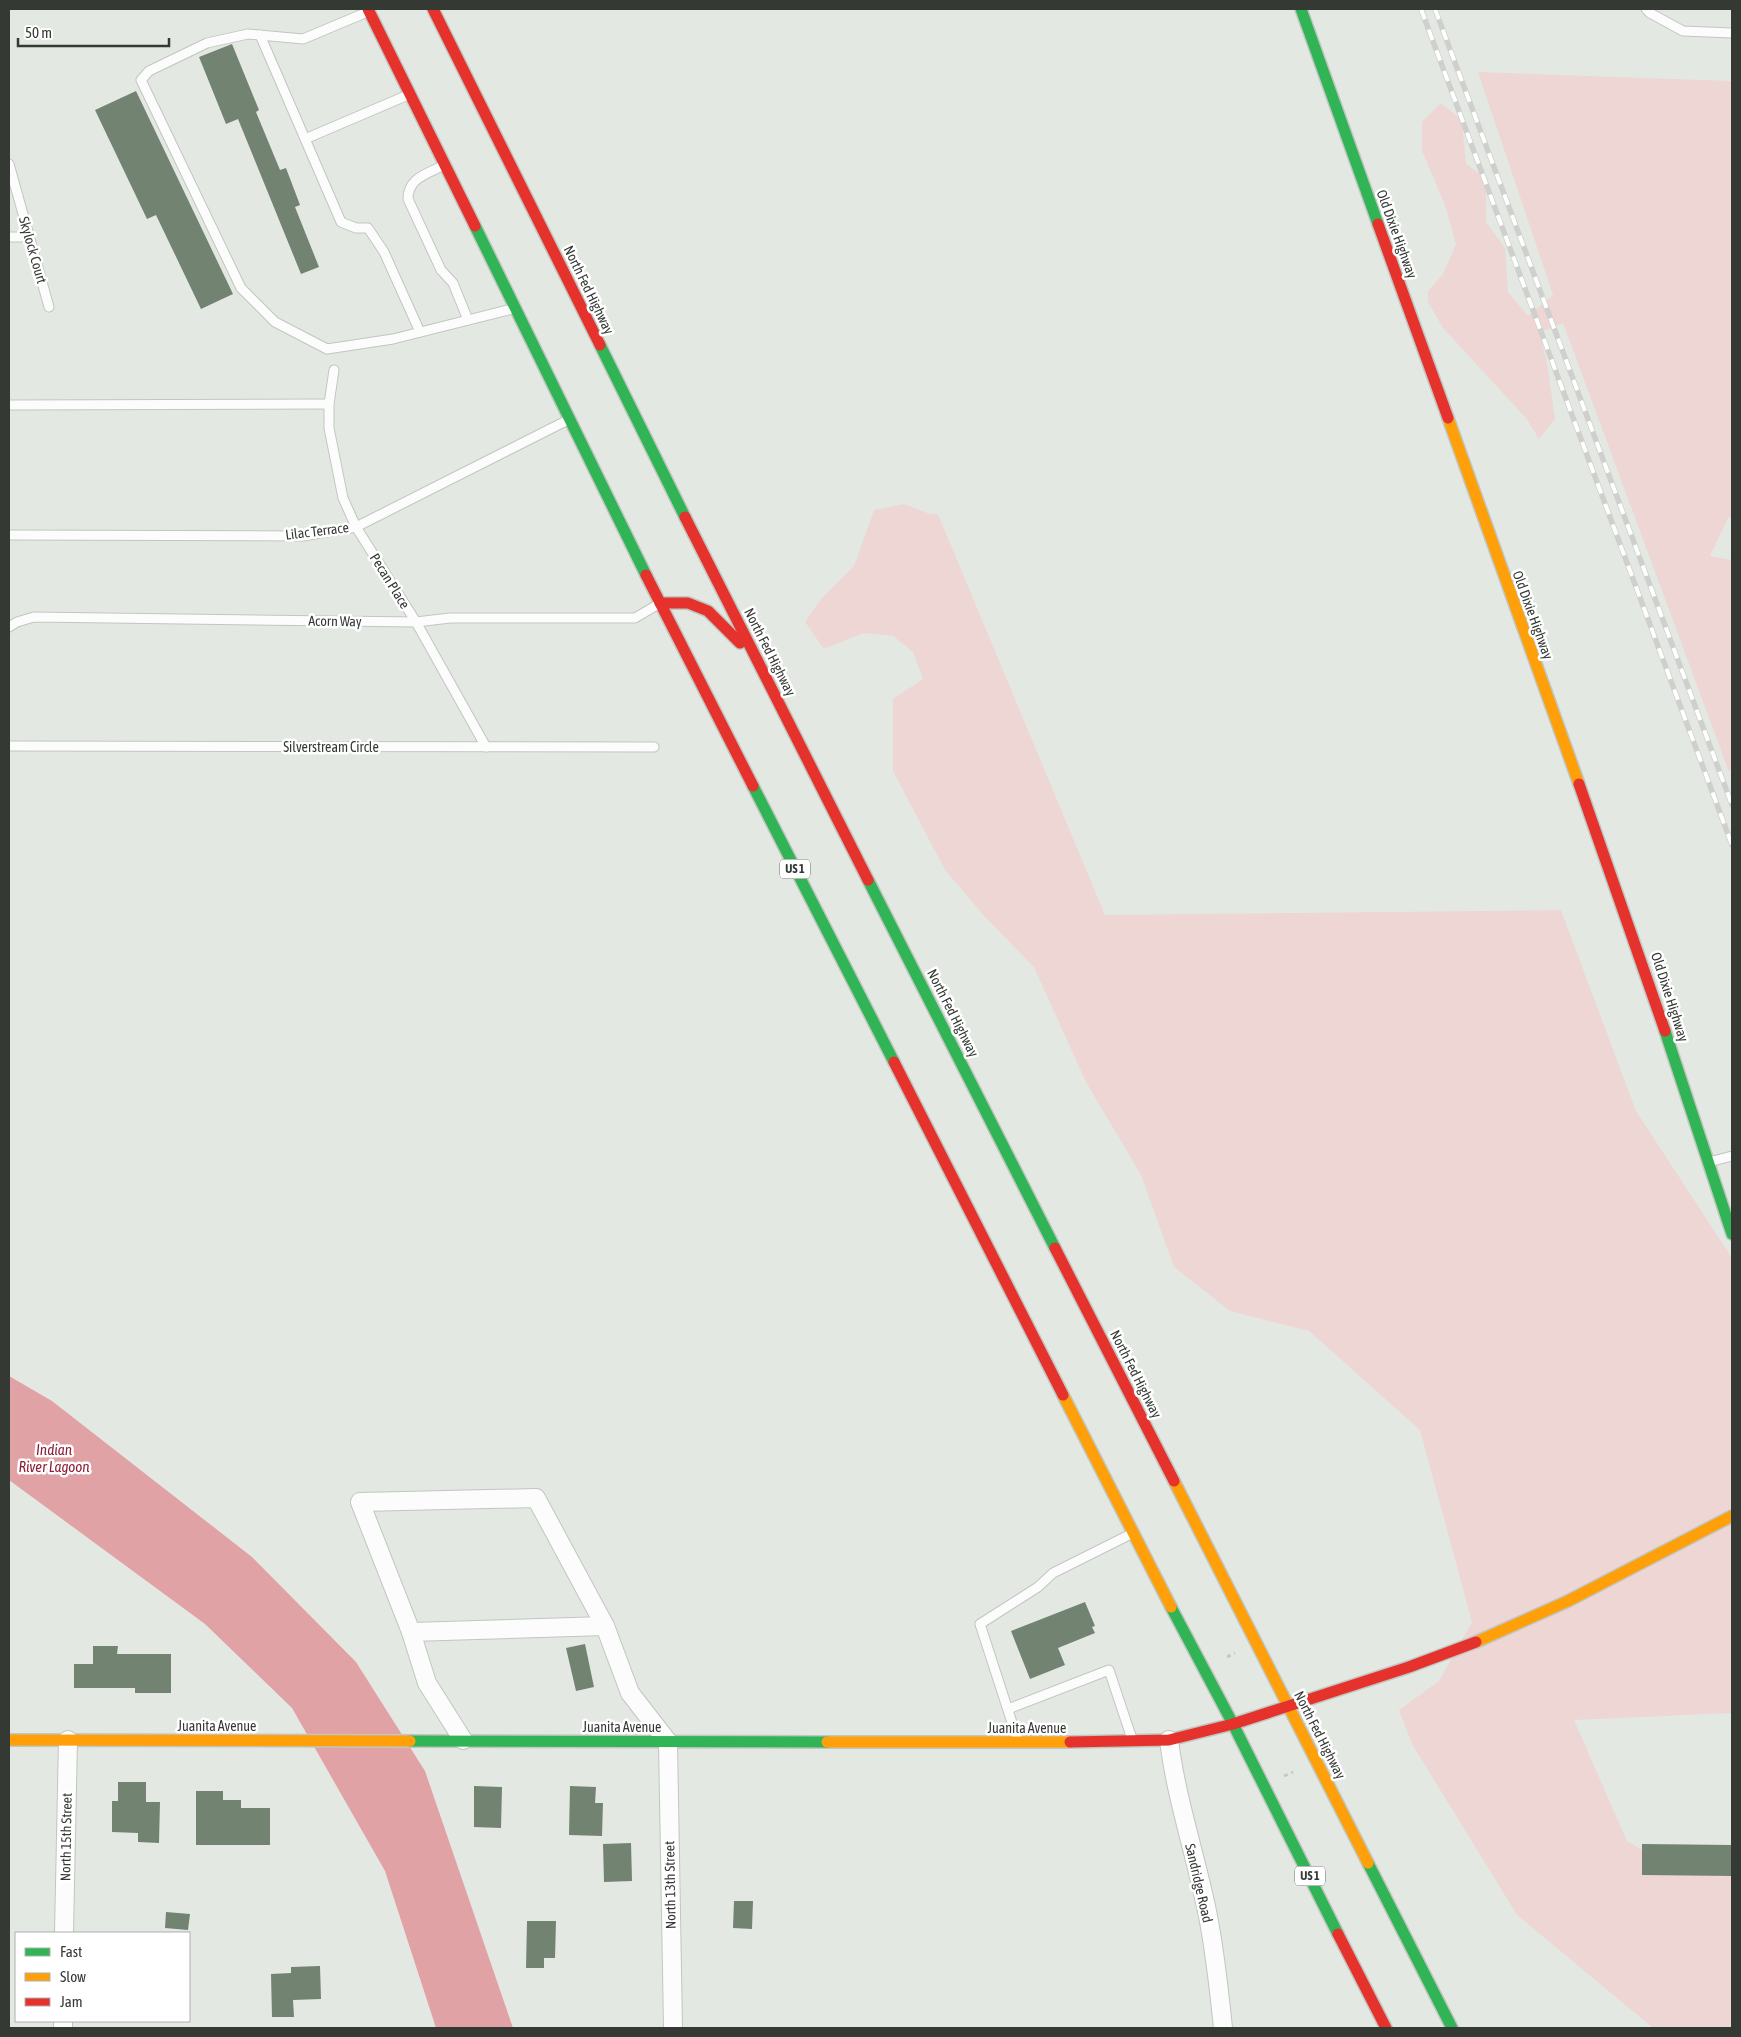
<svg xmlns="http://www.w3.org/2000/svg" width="1741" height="2037" font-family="'Asap Condensed',sans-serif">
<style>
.green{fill:#eed6d5}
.water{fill:#e1a2a6}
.building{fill:#728372}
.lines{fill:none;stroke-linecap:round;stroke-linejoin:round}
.lane-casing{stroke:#c1c6c0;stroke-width:11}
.street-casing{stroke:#c1c6c0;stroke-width:20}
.fast-casing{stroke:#c1c6c0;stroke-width:14}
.slow-casing{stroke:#c1c6c0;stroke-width:14}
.jam-casing{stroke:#c1c6c0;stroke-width:14}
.path{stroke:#c5c7c4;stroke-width:3;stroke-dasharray:4 4;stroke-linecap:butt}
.lane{stroke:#fbfcfb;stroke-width:9}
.street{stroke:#fbfcfb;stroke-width:18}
.fast{stroke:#30b455;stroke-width:11}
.slow{stroke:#ff9f0a;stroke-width:11}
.jam{stroke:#e5322d;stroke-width:11}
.rail-casing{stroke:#cfd0ce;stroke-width:5.5}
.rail{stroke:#fff;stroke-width:4;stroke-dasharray:11;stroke-linecap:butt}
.labels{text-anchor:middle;stroke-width:5;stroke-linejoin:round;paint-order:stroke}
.shield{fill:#fff;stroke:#727471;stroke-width:1}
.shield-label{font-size:12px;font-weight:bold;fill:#353934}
.street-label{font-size:14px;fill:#353934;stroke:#fff}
.water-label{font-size:15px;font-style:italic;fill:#8b1d35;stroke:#fff}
</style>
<rect width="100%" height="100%" fill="#e3e9e2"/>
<g class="green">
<path d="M1478 72 1732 81V516L1728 518 1710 556 1732 560V766L1729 772 1563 323 1539 333 1547 362 1555 419 1539 439 1526 418 1443 328 1428 302V291L1443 274 1456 244 1445 205 1422 151V122L1441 103 1462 120 1466 164 1480 174 1486 190V222L1505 248 1508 292 1528 316 1553 295Z"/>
<path d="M904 504 930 514H938L1105 915 1561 910 1636 1111 1732 1258V1713L1574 1720 1627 1841 1681 1873 1732 1872V2028H1653L1517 1915 1412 1744 1399 1710 1439 1681 1472 1622 1420 1430 1309 1331 1230 1311 1174 1267 1141 1175 1086 1082 1034 967 985 917 945 870 893 771V699L923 679 913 652 893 636 864 633 824 649 805 622 821 599 854 566 874 510Z"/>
</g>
<path class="water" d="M9 1376 52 1401 252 1557 356 1662 425 1771 513 2028H436L385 1871 292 1708 205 1624 9 1480Z"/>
<g class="building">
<path d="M232 44 259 110 256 112 280 170 286 168 300 205 295 207 319 267 301 274 238 119 226 124 199 57Z"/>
<path d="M136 91 233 294 201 309 156 215 147 219 95 110Z"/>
<path d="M1085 1602 1095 1626 1092 1627 1095 1633 1058 1648 1065 1665 1030 1679 1011 1631Z"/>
<path d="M585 1644 594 1687 576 1691 566 1648Z"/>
<path d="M93 1646H118L117 1654H171V1693H135V1688H74V1664H93Z"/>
<path d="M118 1782H146V1802H160L159 1843 138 1842V1833L112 1832V1801H118Z"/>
<path d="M474 1786 502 1787 501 1828 474 1827Z"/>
<path d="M570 1786 596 1787 595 1803H603L602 1836 569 1835Z"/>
<path d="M196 1791H223V1800H241V1808H270V1845H196Z"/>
<path d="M631 1843 632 1881 604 1882 603 1844Z"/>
<path d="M1642 1844 1732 1845V1876L1642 1875Z"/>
<path d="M734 1901H753L752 1929 733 1928Z"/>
<path d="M166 1912 190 1914 188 1930 165 1928Z"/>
<path d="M527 1921H556L555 1958H544V1968H526Z"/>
<path d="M320 1966 321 1999 293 2000 294 2017H272L271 1974 291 1973V1967Z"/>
</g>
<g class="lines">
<defs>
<g id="lane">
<path d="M1646 9 1650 13 1683 31 1732 33"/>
<path d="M365 13 303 39 248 34 207 43 149 71 141 80 241 288 275 322 327 349 393 339 512 309"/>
<path d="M260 35 341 222 356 228H368L384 252 420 332"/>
<path d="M305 139 408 95"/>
<path d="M9 164 49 307"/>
<path d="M442 166C427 174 408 178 408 199L441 270 453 283 468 320"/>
<path d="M9 237H29"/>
<path d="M334 370 329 404V428L343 498 356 527 416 622 486 747"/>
<path d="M9 405 329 404"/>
<path d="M9 535 303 536 356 527 568 420"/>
<path d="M9 627 17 622 34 617 416 622 450 618H635L657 605"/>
<path d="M9 746 654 747"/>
<path d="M1709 1162 1732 1156"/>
<path d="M1008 1709 1109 1670 1132 1739"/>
<path d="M1018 1741 980 1624 1038 1587 1053 1573 1131 1534"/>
</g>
<g id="street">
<path d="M411 1632 605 1626"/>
<path d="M463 1740 427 1683 411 1632 360 1502 536 1498 605 1626 630 1693 668 1742 673 2028"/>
<path d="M1169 1740C1176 1798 1195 1853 1207 1911 1215 1950 1219 1989 1223 2028"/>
<path d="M64 1933 68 1740"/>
<path d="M63 2028V2021"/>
</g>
<g id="fast">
<path d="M1301 9 1378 224"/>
<path d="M475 226 646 575"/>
<path d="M600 345 685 517"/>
<path d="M753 786 894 1062"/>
<path d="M868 880 1055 1248"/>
<path d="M1665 1031 1732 1234"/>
<path d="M1171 1607 1233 1724 1338 1934"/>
<path d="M410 1741 827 1742"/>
<path d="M1368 1863 1452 2028"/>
</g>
<g id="slow">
<path d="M1448 418 1579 784"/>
<path d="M1063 1395 1171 1607"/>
<path d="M1174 1481 1368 1863"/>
<path d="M1476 1642 1568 1601 1732 1516"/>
<path d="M9 1740 410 1741"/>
<path d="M827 1742H1070"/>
</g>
<g id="jam">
<path d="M368 9 475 226"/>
<path d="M433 9 600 345"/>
<path d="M1378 224 1448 418"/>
<path d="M685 517 868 880"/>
<path d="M646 575 753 786"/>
<path d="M660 603H688L708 611 740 643"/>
<path d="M1579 784 1665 1031"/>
<path d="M894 1062 1063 1395"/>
<path d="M1055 1248 1174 1481"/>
<path d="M1233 1724 1409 1667 1476 1642"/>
<path d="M1070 1742 1169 1740 1233 1724"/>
<path d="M1338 1934 1386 2028"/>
</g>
</defs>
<use href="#lane" class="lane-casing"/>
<use href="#street" class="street-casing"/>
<use href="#fast" class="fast-casing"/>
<use href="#slow" class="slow-casing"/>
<use href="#jam" class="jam-casing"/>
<g class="path">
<path d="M1227 1657 1235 1653"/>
<path d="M1284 1776 1293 1772"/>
</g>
<use href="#lane" class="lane"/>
<use href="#street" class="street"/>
<use href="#fast" class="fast"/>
<use href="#slow" class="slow"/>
<use href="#jam" class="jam"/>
<defs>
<g id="rail">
<path d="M1421 9 1732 845"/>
<path d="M1435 9 1732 805"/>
</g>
</defs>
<use href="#rail" class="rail-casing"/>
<use href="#rail" class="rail"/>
</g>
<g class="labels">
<g class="shield">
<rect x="780" y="859.5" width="30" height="19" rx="4"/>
<rect x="1295" y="1866.5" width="30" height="19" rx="4"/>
</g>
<g class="shield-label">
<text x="795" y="873">US 1</text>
<text x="1310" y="1880">US 1</text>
</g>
<g class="street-label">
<text transform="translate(1397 234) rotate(70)" y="5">Old Dixie Highway</text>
<text transform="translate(33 250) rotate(74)" y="5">Skylock Court</text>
<text transform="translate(589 290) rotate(64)" y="5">North Fed Highway</text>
<text transform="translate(317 531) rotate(-7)" y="5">Lilac Terrace</text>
<text transform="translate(390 581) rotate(58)" y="5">Pecan Place</text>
<text transform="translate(1533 615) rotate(70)" y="5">Old Dixie Highway</text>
<text transform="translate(335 621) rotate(1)" y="5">Acorn Way</text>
<text transform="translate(770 652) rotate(63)" y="5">North Fed Highway</text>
<text x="331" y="752">Silverstream Circle</text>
<text transform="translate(1670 997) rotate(72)" y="5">Old Dixie Highway</text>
<text transform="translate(953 1013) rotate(63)" y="5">North Fed Highway</text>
<text transform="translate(1136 1374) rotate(63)" y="5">North Fed Highway</text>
<text x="217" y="1731">Juanita Avenue</text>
<text x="622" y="1732">Juanita Avenue</text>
<text x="1027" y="1733">Juanita Avenue</text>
<text transform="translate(1320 1735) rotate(63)" y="5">North Fed Highway</text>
<text transform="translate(66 1837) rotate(-89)" y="5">North 15th Street</text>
<text transform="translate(1199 1883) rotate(77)" y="5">Sandridge Road</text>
<text transform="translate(670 1885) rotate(-91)" y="5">North 13th Street</text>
</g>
<g class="water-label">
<text x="54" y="1455">Indian<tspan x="54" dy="17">River Lagoon</tspan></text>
</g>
</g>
<rect width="1741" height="2037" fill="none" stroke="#353934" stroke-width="20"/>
<rect x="15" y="1932" width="175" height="90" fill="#ffffff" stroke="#aeb0ae"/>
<rect x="25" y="1948" width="25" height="8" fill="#30b455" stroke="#aeb0ae"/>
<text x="60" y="1957" font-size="15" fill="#353934">Fast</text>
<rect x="25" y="1973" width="25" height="8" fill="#ff9f0a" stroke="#aeb0ae"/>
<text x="60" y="1982" font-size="15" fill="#353934">Slow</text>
<rect x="25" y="1998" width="25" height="8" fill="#e5322d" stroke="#aeb0ae"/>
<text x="60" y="2007" font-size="15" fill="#353934">Jam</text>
<path d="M18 38v8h151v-8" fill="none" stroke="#353934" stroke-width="2.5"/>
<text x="25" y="38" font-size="15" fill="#353934" stroke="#ffffff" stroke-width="4" paint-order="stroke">50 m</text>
</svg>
